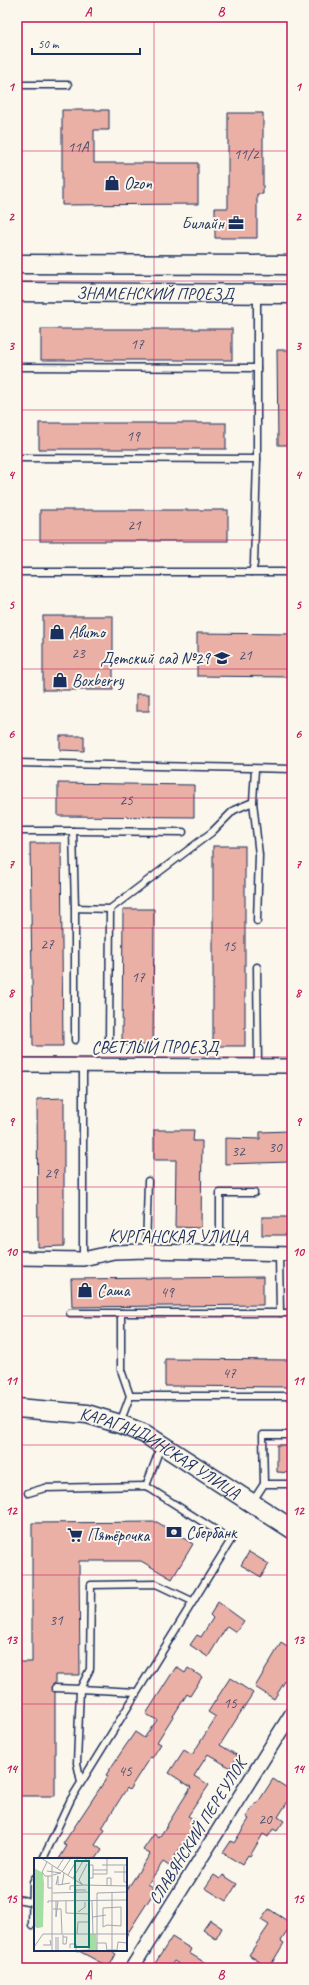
<svg xmlns="http://www.w3.org/2000/svg" width="309" height="1985" font-family="Caveat,sans-serif">
<style>
.building{fill:#eab0a6;stroke:#1b2f5e}
.lines{fill:none;stroke-linecap:round;stroke-linejoin:round}
.service-casing{stroke:#1b2f5e;stroke-width:9}
.minor-casing{stroke:#1b2f5e;stroke-width:16}
.secondary-casing{stroke:#1b2f5e;stroke-width:21}
.service{stroke:#fbf7ec;stroke-width:6}
.minor{stroke:#fbf7ec;stroke-width:13}
.secondary{stroke:#fbf7ec;stroke-width:18}
.grid{fill:none;stroke:#c2185b;stroke-width:1;stroke-opacity:0.55}
.labels{text-anchor:middle;stroke-width:4;stroke-linejoin:round;paint-order:stroke}
.number-label{font-size:15px;fill:#4f4f70}
.poi-label{font-size:17px;fill:#1b2f5e;stroke:#fbf7ec;text-anchor:start}
.street-label{font-size:17px;fill:#1b2f5e;stroke:#fbf7ec}
.inset-road{fill:none;stroke:#a1a7b3;stroke-width:1}
.view{fill:#0f766e;fill-opacity:0.15;stroke:#0f766e;stroke-width:2}
.inset-edge{fill:none;stroke:#1b2f5e;stroke-width:2}
.neatline{fill:none;stroke:#c2185b;stroke-width:1.5}
.grid-label{font-size:13px;text-anchor:middle;font-weight:bold;fill:#c2185b}
</style>
<rect width="100%" height="100%" fill="#fbf7ec"/>
<filter id="ink" filterUnits="userSpaceOnUse"><feTurbulence type="fractalNoise" baseFrequency=".025" numOctaves="2"/><feDisplacementMap in="SourceGraphic" scale="8" xChannelSelector="R" yChannelSelector="G"/><feConvolveMatrix kernelMatrix="1 2 1 2 8 2 1 2 1" color-interpolation-filters="sRGB"/></filter>
<g filter="url(#ink)">
<g class="building">
<path d="M62 110H109V130H94V163H198V204L62 205Z"/>
<path d="M228 113H263V194H257V238H215V208H228Z"/>
<rect x="41" y="329" width="191" height="31"/>
<path d="M277 350H292V445H278Z"/>
<rect x="39" y="423" width="187" height="26"/>
<rect x="40" y="510" width="188" height="31"/>
<rect x="43" y="616" width="70" height="74"/>
<path d="M197 633 292 634V677L197 676Z"/>
<rect x="136" y="694" width="13" height="17"/>
<path d="M60 736H84V751L60 750Z"/>
<path d="M58 783 194 785V817L58 816Z"/>
<path d="M30 843H61L63 1046H33Z"/>
<rect x="213" y="846" width="32" height="200"/>
<path d="M123 909H154L153 1045H122Z"/>
<path d="M64 1098V1246L38 1247 37 1099Z"/>
<path d="M154 1130H194L193 1141H202L201 1228 175 1227 176 1160H154Z"/>
<path d="M289 1131 290 1162 225 1164V1138L260 1139V1132Z"/>
<rect x="262" y="1217" width="30" height="18"/>
<path d="M263 1277V1305L72 1307 71 1279Z"/>
<path d="M165 1359 292 1360V1387L165 1386Z"/>
<path d="M277 1445H292V1473L277 1472Z"/>
<path d="M157 1522 193 1544 172 1579 141 1561H79L80 1675H55V1684L51 1687 55 1692V1796H17V1662H32V1523Z"/>
<path d="M249 1552 269 1564 261 1577 241 1565Z"/>
<path d="M218 1602 244 1621 236 1632 227 1626 208 1657 190 1645 197 1635 201 1637 213 1618 210 1615Z"/>
<path d="M281 1643 292 1650V1670L274 1699 255 1687Z"/>
<path d="M176 1667 185 1673 188 1668 202 1677 190 1696 187 1694 157 1742 161 1744 152 1758 150 1757 129 1790 127 1788 102 1828 105 1830 95 1845 102 1850 96 1859H59L67 1846 63 1844 108 1776 106 1775 122 1751 135 1732 144 1738 157 1720 146 1714Z"/>
<path d="M230 1678 253 1693 220 1745 238 1756 230 1768 208 1754 194 1776 209 1785 188 1816 197 1821 169 1866 163 1862 148 1884 156 1889 126 1936V1891L150 1854 143 1850 154 1834 159 1838 191 1787 169 1773 184 1750 192 1755 216 1717 208 1712Z"/>
<path d="M273 1779 292 1791V1795L278 1817 284 1821 277 1831 273 1829 268 1837 263 1834 250 1856 248 1855 242 1865 223 1853 231 1841 234 1843 249 1819 246 1817 256 1803 257 1804Z"/>
<path d="M214 1875 220 1879 223 1875 237 1884 226 1901 205 1888Z"/>
<path d="M269 1909 292 1924 281 1941 284 1943 269 1968 249 1955 269 1925 261 1920Z"/>
<path d="M210 1920 222 1928 216 1939 203 1930Z"/>
<path d="M172 1937 191 1949 189 1953 214 1968H185L174 1961 169 1968H152Z"/>
<path d="M77 1950H109L116 1954 109 1967Z"/>
</g>
<g class="lines">
<defs>
<g id="service">
<path d="M17 85H68"/>
<path d="M17 367 257 368"/>
<path d="M17 458 257 459"/>
<path d="M17 572H252L254 564 257 459V295"/>
<path d="M252 572H292"/>
<path d="M17 763 292 769"/>
<path d="M255 769 253 802 259 855 257 921"/>
<path d="M17 831H73L75 908"/>
<path d="M73 831 183 832"/>
<path d="M257 967 258 1066"/>
<path d="M75 1040V908L110 909 212 832 234 810 253 802"/>
<path d="M109 1041 110 909"/>
<path d="M146 1251 148 1181"/>
<path d="M220 1254V1193H254"/>
<path d="M83 1259V1065"/>
<path d="M70 1313H280L279 1254"/>
<path d="M121 1313V1370L130 1396"/>
<path d="M280 1313H292"/>
<path d="M120 1423 130 1396H292"/>
<path d="M264 1484 263 1435H292"/>
<path d="M28 1493 45 1488 146 1486"/>
<path d="M253 1501 264 1484H292"/>
<path d="M55 1688 80 1689 90 1669 91 1585 156 1584 192 1601"/>
<path d="M81 1782 77 1763 80 1689 136 1692"/>
<path d="M43 1859 71 1799 231 1540 146 1486 161 1446"/>
<path d="M17 1899 32 1902"/>
<path d="M32 1925 33 1882 35 1878"/>
</g>
<g id="minor">
<path d="M17 1065 292 1066"/>
<path d="M17 1258 83 1259 114 1252 146 1251 292 1254"/>
<path d="M132 1968 292 1713"/>
<path d="M291 1968 292 1966"/>
</g>
<g id="secondary">
<path d="M17 264 292 265"/>
<path id="s1" d="M17 292 292 294"/>
<path id="s2" d="M17 1408 87 1414 120 1424 145 1434 292 1529"/>
</g>
</defs>
<use href="#service" class="service-casing"/>
<use href="#minor" class="minor-casing"/>
<use href="#secondary" class="secondary-casing"/>
<use href="#service" class="service"/>
<use href="#minor" class="minor"/>
<use href="#secondary" class="secondary"/>
</g>
</g>
<path class="grid" d="M154 17V1968M17 151H292M17 281H292M17 410H292M17 540H292M17 669H292M17 798H292M17 928H292M17 1057H292M17 1187H292M17 1316H292M17 1445H292M17 1575H292M17 1704H292M17 1834H292"/>
<defs>
<symbol id="shop-bare" viewBox="-9 -9 18 18"><path d="M-5-2.5h2.3a2.7 3.5 0 0 1 5.4 0H5L5.5 6h-11ZM-1.5-2.5h3a1.5 2.3 0 0 0-3 0Z" fill="#1b2f5e" stroke="#fbf7ec" stroke-width="2.5" paint-order="stroke"/></symbol>
<symbol id="office-bare" viewBox="-9 -9 18 18"><path d="M-6-3h4V-5.5h4V-3h4V5H-6ZM-1-4.5V-3h2v-1.5ZM-6 0V1H6V0Z" fill="#1b2f5e" stroke="#fbf7ec" stroke-width="2.5" paint-order="stroke"/></symbol>
<symbol id="school-bare" viewBox="-9 -9 18 18"><path d="M0-5L7-2L0 1L-7-2ZM-4 1L0 2.5L4 1V4Q0 6-4 4Z" fill="#1b2f5e" stroke="#fbf7ec" stroke-width="2.5" paint-order="stroke"/></symbol>
<symbol id="bank-bare" viewBox="-9 -9 18 18"><path d="M-6-4H6V4H-6ZM0-2.3a2.3 2.3 0 1 0 0 4.6a2.3 2.3 0 1 0 0-4.6Z" fill="#1b2f5e" stroke="#fbf7ec" stroke-width="2.5" paint-order="stroke"/></symbol>
<symbol id="supermarket-bare" viewBox="-9 -9 18 18"><path d="M-6-5.5h2.5l.6 2H6L4.5 2H-2.5L-4.4-4H-6ZM-1.5 3.2a1.3 1.3 0 1 0 .1 0ZM3 3.2a1.3 1.3 0 1 0 .1 0Z" fill="#1b2f5e" stroke="#fbf7ec" stroke-width="2.5" paint-order="stroke"/></symbol>
</defs>
<g fill-rule="evenodd">
<use href="#shop-bare" x="101" y="172" width="22" height="22"/>
<use href="#office-bare" x="225" y="212" width="22" height="22"/>
<use href="#shop-bare" x="46" y="621" width="22" height="22"/>
<use href="#school-bare" x="211" y="647" width="22" height="22"/>
<use href="#shop-bare" x="49" y="669" width="22" height="22"/>
<use href="#shop-bare" x="74" y="1279" width="22" height="22"/>
<use href="#bank-bare" x="163" y="1521" width="22" height="22"/>
<use href="#supermarket-bare" x="64" y="1524" width="22" height="22"/>
</g>
<g class="labels">
<g class="number-label">
<text x="78" y="152">11А</text>
<text x="246" y="159">11/2</text>
<text x="137" y="349">17</text>
<text x="133" y="441">19</text>
<text x="134" y="530">21</text>
<text x="78" y="658">23</text>
<text x="245" y="660">21</text>
<text x="126" y="805">25</text>
<text x="47" y="949">27</text>
<text x="229" y="951">15</text>
<text x="138" y="982">17</text>
<text x="275" y="1152">30</text>
<text x="238" y="1156">32</text>
<text x="51" y="1178">29</text>
<text x="167" y="1297">49</text>
<text x="229" y="1378">47</text>
<text x="56" y="1625">31</text>
<text x="230" y="1708">15</text>
<text x="125" y="1776">45</text>
<text x="265" y="1824">20</text>
</g>
<g class="poi-label">
<text x="124" y="189">Ozon</text>
<text x="224" y="229" text-anchor="end">Билайн</text>
<text x="69" y="638">Авито</text>
<text x="210" y="664" text-anchor="end">Детский сад №29</text>
<text x="72" y="686">Boxberry</text>
<text x="97" y="1296">Саша</text>
<text x="186" y="1538">Сбербанк</text>
<text x="87" y="1541">Пятёрочка</text>
</g>
<g class="street-label">
<text dy="6" stroke="none"><textPath href="#s1" startOffset="138">ЗНАМЕНСКИЙ ПРОЕЗД</textPath></text>
<text x="155" y="1053">СВЕТЛЫЙ ПРОЕЗД</text>
<text x="178" y="1242">КУРГАНСКАЯ УЛИЦА</text>
<text dy="6" stroke="none"><textPath href="#s2" startOffset="153">КАРАГАНДИНСКАЯ УЛИЦА</textPath></text>
<text transform="translate(197 1831) rotate(-58)" y="6">СЛАВЯНСКИЙ ПЕРЕУЛОК</text>
</g>
</g>
<g transform="translate(34 1858)">
<rect width="93" height="93" fill="#fbf7ec"/>
<path d="M0 10 9 15 10 26 9 69 4 70 0 69ZM56 76H62L63 93H55Z" fill="#a4dea3"/>
<path class="inset-road" d="M7 0 49 27 93 28M55 0V93M13 4 8 14 11 18H18M54 7H59V20H55M68 7H93M18 8V93M90 8V24H93M23 11 30 0M59 12H73M13 13 27 15 19 17M28 14 37 0M80 14H93M59 16H73V0M34 17 44 0M14 18V30H18M39 20 49 3 55 0M48 26 45 22 53 6M22 27 24 18V27M24 27 36 25M28 27 30 15M73 28V20H77V28M36 32V28L49 27M19 35 55 34M42 35V32H52M78 35V93M22 43V59M32 43V55L55 56M58 43 59 76M14 45V43L93 42M87 49V68L73 67 69 69V50ZM19 51H27L28 76M44 54 51 49V44M22 59 24 43M59 59 72 57M43 76 44 64H54M55 76H93M29 79H33L32 86H29V77M63 85H72L73 93M9 87H17L16 82M0 89 9 76H55M36 90V86H42V92M73 92H83L84 84 93 85M22 93V79M24 93V79M28 93 55 92M63 93V35L93 34"/>
<path class="view" d="M41 3H55V89H41Z"/>
<rect width="93" height="93" class="inset-edge"/>
</g>
<rect width="309" height="1985" fill="none" stroke="#fbf7ec" stroke-width="44"/>
<path d="M32 48v6h108v-6" fill="none" stroke="#1b2f5e" stroke-width="2"/>
<text x="38" y="48" font-size="12" fill="#1b2f5e" stroke="#fbf7ec" stroke-width="3" paint-order="stroke">50 m</text>
<rect x="22" y="22" width="265" height="1941" class="neatline"/>
<g class="grid-label">
<text x="88" y="16">A</text>
<text x="221" y="16">B</text>
<text x="11" y="91">1</text>
<text x="298" y="91">1</text>
<text x="11" y="221">2</text>
<text x="298" y="221">2</text>
<text x="11" y="350">3</text>
<text x="298" y="350">3</text>
<text x="11" y="479">4</text>
<text x="298" y="479">4</text>
<text x="11" y="609">5</text>
<text x="298" y="609">5</text>
<text x="11" y="738">6</text>
<text x="298" y="738">6</text>
<text x="11" y="868">7</text>
<text x="298" y="868">7</text>
<text x="11" y="997">8</text>
<text x="298" y="997">8</text>
<text x="11" y="1126">9</text>
<text x="298" y="1126">9</text>
<text x="11" y="1256">10</text>
<text x="298" y="1256">10</text>
<text x="11" y="1385">11</text>
<text x="298" y="1385">11</text>
<text x="11" y="1515">12</text>
<text x="298" y="1515">12</text>
<text x="11" y="1644">13</text>
<text x="298" y="1644">13</text>
<text x="11" y="1773">14</text>
<text x="298" y="1773">14</text>
<text x="11" y="1903">15</text>
<text x="298" y="1903">15</text>
<text x="88" y="1979">A</text>
<text x="221" y="1979">B</text>
</g>
</svg>
